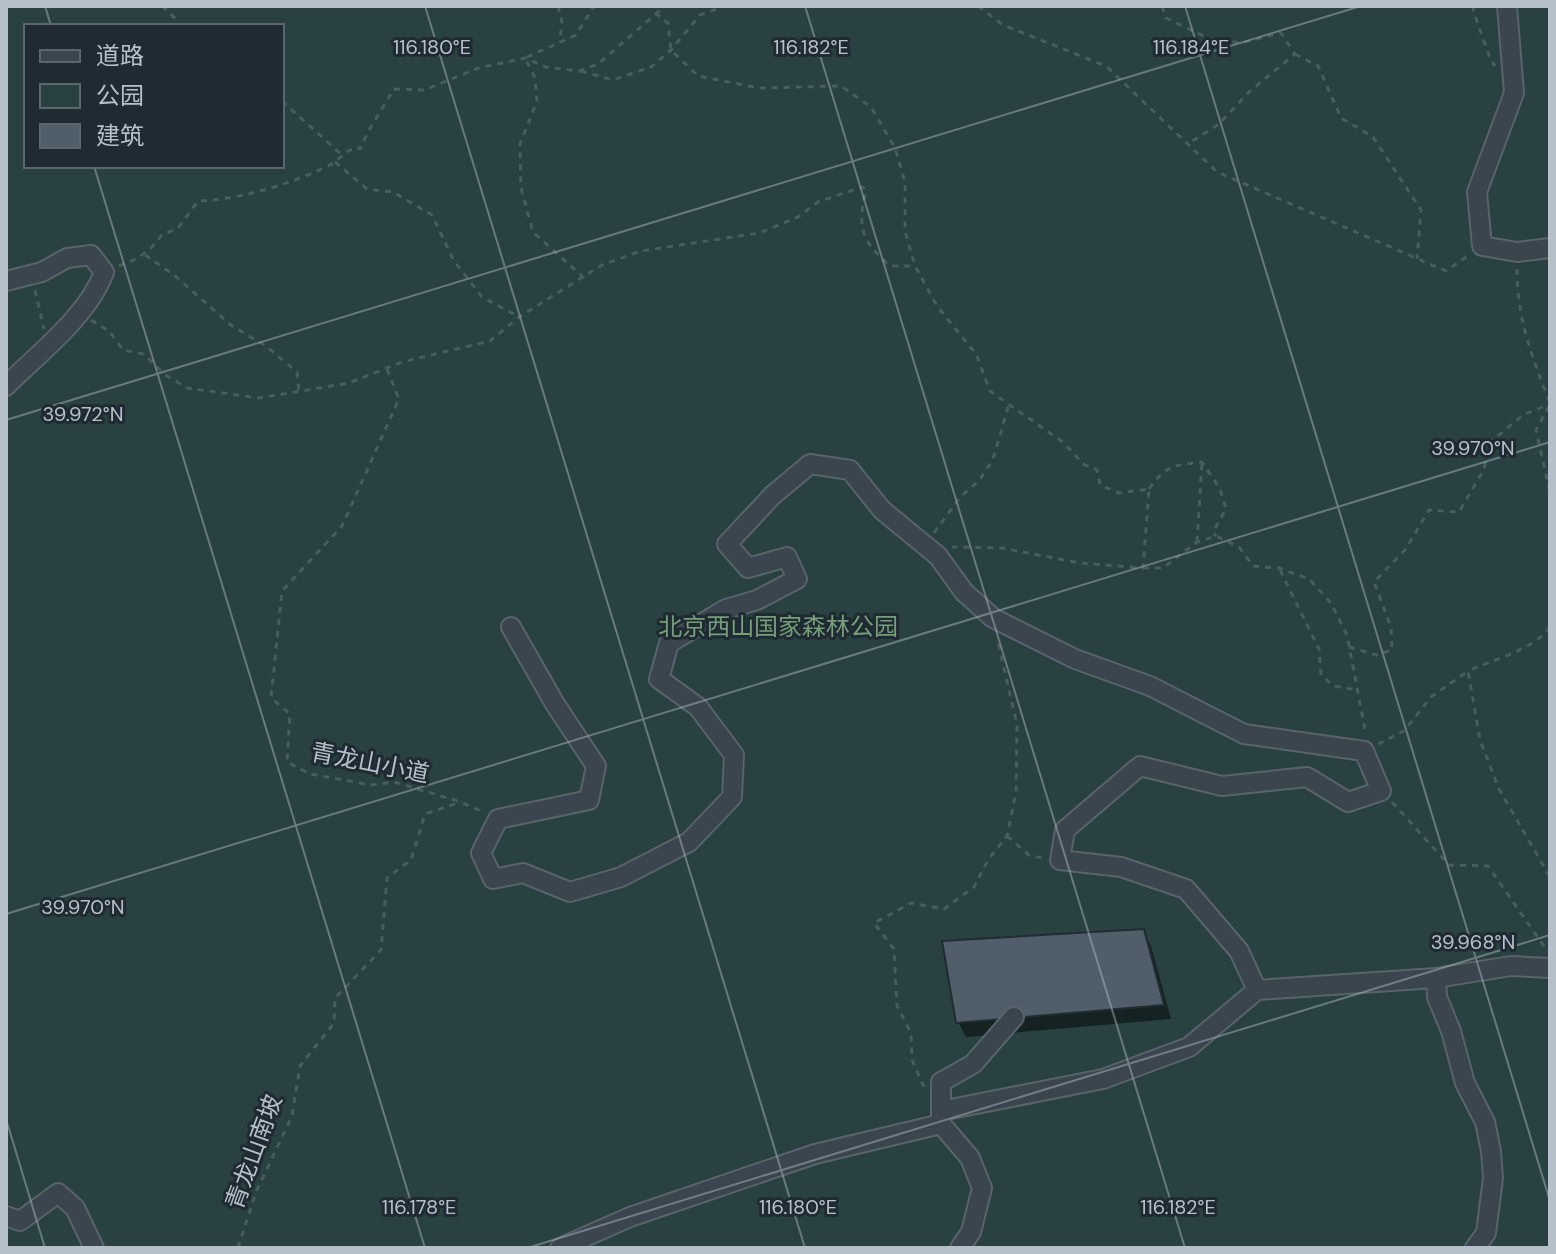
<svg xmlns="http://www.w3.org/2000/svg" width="1556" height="1254" font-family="'DM Sans','Noto Sans SC',sans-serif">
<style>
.green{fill:#294140;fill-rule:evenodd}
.shadow{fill:#0007}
.building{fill:#4f5e69;stroke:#212c35;stroke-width:2}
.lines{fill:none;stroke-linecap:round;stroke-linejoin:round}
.minor-casing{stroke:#58636c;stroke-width:22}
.path{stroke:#485d5d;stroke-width:3;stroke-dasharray:6 6;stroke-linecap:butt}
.minor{stroke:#3a454e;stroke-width:18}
.ticks{fill:none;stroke:#b6c0c9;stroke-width:2;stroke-opacity:0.45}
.labels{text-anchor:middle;stroke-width:6;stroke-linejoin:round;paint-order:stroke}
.park-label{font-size:24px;fill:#759e79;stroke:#1f2a33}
.street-label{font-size:24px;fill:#b6c0c9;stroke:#1f2a33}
.ticks-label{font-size:20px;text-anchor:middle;fill:#b6c0c9;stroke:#1f2a33;stroke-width:6;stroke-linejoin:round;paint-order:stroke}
</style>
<rect width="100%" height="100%" fill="#26333e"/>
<path class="green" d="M6 6H1550V1248H6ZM26 26H282V166H26Z"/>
<path class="shadow" d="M1143 931 1151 946 1171 1019 966 1037 958 1022Z"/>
<path class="building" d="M1144 929 1164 1005 956 1023 942 941Z"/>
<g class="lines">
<defs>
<g id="minor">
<path d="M1507 6 1514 93 1477 192 1482 246 1517 252 1550 248"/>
<path d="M6 281 42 272 67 258 91 255 104 272C88 316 39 353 6 386"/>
<path d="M511 627 555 704 596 766 589 800 498 819 481 853 493 879 523 873 570 892 621 877 689 842 732 797 734 755 698 707 659 679 669 643 726 609 757 600 797 579 787 557 748 568 727 544 773 495 810 464 850 470 882 510 938 556 964 592 993 618 1075 659 1150 686 1244 734 1364 751 1381 791 1348 802 1307 777 1222 786 1140 766 1065 830 1060 860 1121 867 1186 889 1239 951 1257 990"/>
<path d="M941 1111 1103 1079 1189 1047 1257 990 1436 978"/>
<path d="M941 1121V1082L973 1064 1014 1017"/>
<path d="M6 1216 20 1221 58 1193 75 1208 94 1248"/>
<path d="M560 1248 630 1217 815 1154 941 1124 970 1158 982 1188 971 1232 960 1248"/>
<path d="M1475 1248 1486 1233 1493 1178 1491 1151 1485 1122 1465 1083 1451 1031 1437 997 1436 978 1511 966 1550 968"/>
</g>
</defs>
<use href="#minor" class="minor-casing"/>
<g class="path">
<path d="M162 6 177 20 179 26"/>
<path d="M558 6 562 21 560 42"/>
<path d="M978 6 1003 25 1106 66 1217 172 1446 271 1469 255"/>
<path d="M1162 6 1166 18 1208 38 1241 43 1281 33 1295 54 1249 92 1219 124 1188 144"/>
<path d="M1475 6 1473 10 1490 58 1495 66"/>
<path d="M655 13 668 23 671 50 698 76 759 88 841 86 871 107 895 148 905 182V231L915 266 937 306 976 354 990 391 1064 443 1083 464 1097 470 1100 485 1119 493 1149 489 1143 568 1080 563 1002 548 952 547"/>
<path d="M1295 54 1318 66 1341 118 1373 137 1421 210 1417 259"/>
<path d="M581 71 613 80 651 67 671 50 700 15 725 6"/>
<path d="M282 101 343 156"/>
<path d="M335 162 367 189 393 192 432 215 454 261 482 297 519 317"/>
<path d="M145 255 174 275 232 326 266 346 297 372 299 392"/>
<path d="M119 266 138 258 151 248 162 235 178 228 198 201C242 199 287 185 326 167 339 161 344 151 357 147L360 149 369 130 394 89 424 90 479 68 525 58 546 67 579 71 598 64 665 6"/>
<path d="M1517 269C1517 319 1532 357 1550 403"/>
<path d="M584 278 533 232 521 188 520 144 537 101 535 78 525 58 576 35 594 6"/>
<path d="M35 290 44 329"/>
<path d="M91 320 109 331 123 350 144 354 164 374 187 388 259 398 349 383 402 362 490 341 519 317 602 265 641 251 759 233 798 217 818 202 862 187 866 190C857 228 861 240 890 266H915"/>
<path d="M387 369 399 399 342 526 282 591 271 698 290 714 287 762 310 774 372 785 394 782 461 802 483 812"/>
<path d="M1549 406 1536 430 1550 493"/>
<path d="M1149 489C1166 465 1174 465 1202 462L1220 489 1226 509 1213 532 1216 536"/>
<path d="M934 533 961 496 979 481 993 459 1009 404"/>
<path d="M1197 542 1202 462"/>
<path d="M1143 568H1163L1197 542 1216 536 1239 547 1253 566 1279 568 1309 579 1331 603 1347 635 1366 735"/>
<path d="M1280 570 1319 649 1321 674 1333 686 1358 690"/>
<path d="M1550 627C1534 650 1494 659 1468 671L1480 740 1499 789 1550 877"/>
<path d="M1349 647 1376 655 1392 650 1391 627 1374 582 1405 550 1429 510 1459 512 1483 471 1492 441 1523 415 1550 404"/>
<path d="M1378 744 1404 731 1432 696 1467 672"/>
<path d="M1392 802 1449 865 1488 866 1548 952"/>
<path d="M1007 836 1030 856 1044 858"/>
<path d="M924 1087 912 1060 911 1033 897 1006 894 949 874 923 911 903 944 909 974 887 988 860 1007 836 1016 792 1017 725 997 638"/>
<path d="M238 1248 256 1192 292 1116 300 1066 334 1023 335 998 381 950 387 878 411 860 425 814 461 802"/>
</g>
<use href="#minor" class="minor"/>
</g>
<path class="ticks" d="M45 6 51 26M425 6 805 1248M805 6 1185 1248M1185 6 1550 1201M94 166 425 1248M6 420 1361 6M6 914 1550 442M6 1119 45 1248M527 1248 1550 935"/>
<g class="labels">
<g class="park-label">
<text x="778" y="635">北京西山国家森林公园</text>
</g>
<g class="street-label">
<text transform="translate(370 763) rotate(11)" y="8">青龙山小道</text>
<text transform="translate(254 1152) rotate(-70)" y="8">青龙山南坡</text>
</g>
</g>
<g class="ticks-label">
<text x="432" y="54">116.180°E</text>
<text x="811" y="54">116.182°E</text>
<text x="1191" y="54">116.184°E</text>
<text x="83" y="421">39.972°N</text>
<text x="1473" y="455">39.970°N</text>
<text x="83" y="914">39.970°N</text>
<text x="1473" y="949">39.968°N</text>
<text x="419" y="1214">116.178°E</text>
<text x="798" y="1214">116.180°E</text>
<text x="1178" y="1214">116.182°E</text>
</g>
<rect width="1556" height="1254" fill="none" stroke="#b6c0c9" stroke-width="16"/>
<rect x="24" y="24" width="260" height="144" fill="#1f2a33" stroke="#5b666f" stroke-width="2"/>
<rect x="40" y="50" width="40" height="12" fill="#3a454e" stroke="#5b666f" stroke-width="2"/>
<text x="96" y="64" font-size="24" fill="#b6c0c9">道路</text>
<rect x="40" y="84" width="40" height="24" fill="#294140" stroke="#5b666f" stroke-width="2"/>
<text x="96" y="104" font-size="24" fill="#b6c0c9">公园</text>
<rect x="40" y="124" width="40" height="24" fill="#4f5e69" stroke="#5b666f" stroke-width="2"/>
<text x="96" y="144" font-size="24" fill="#b6c0c9">建筑</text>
</svg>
